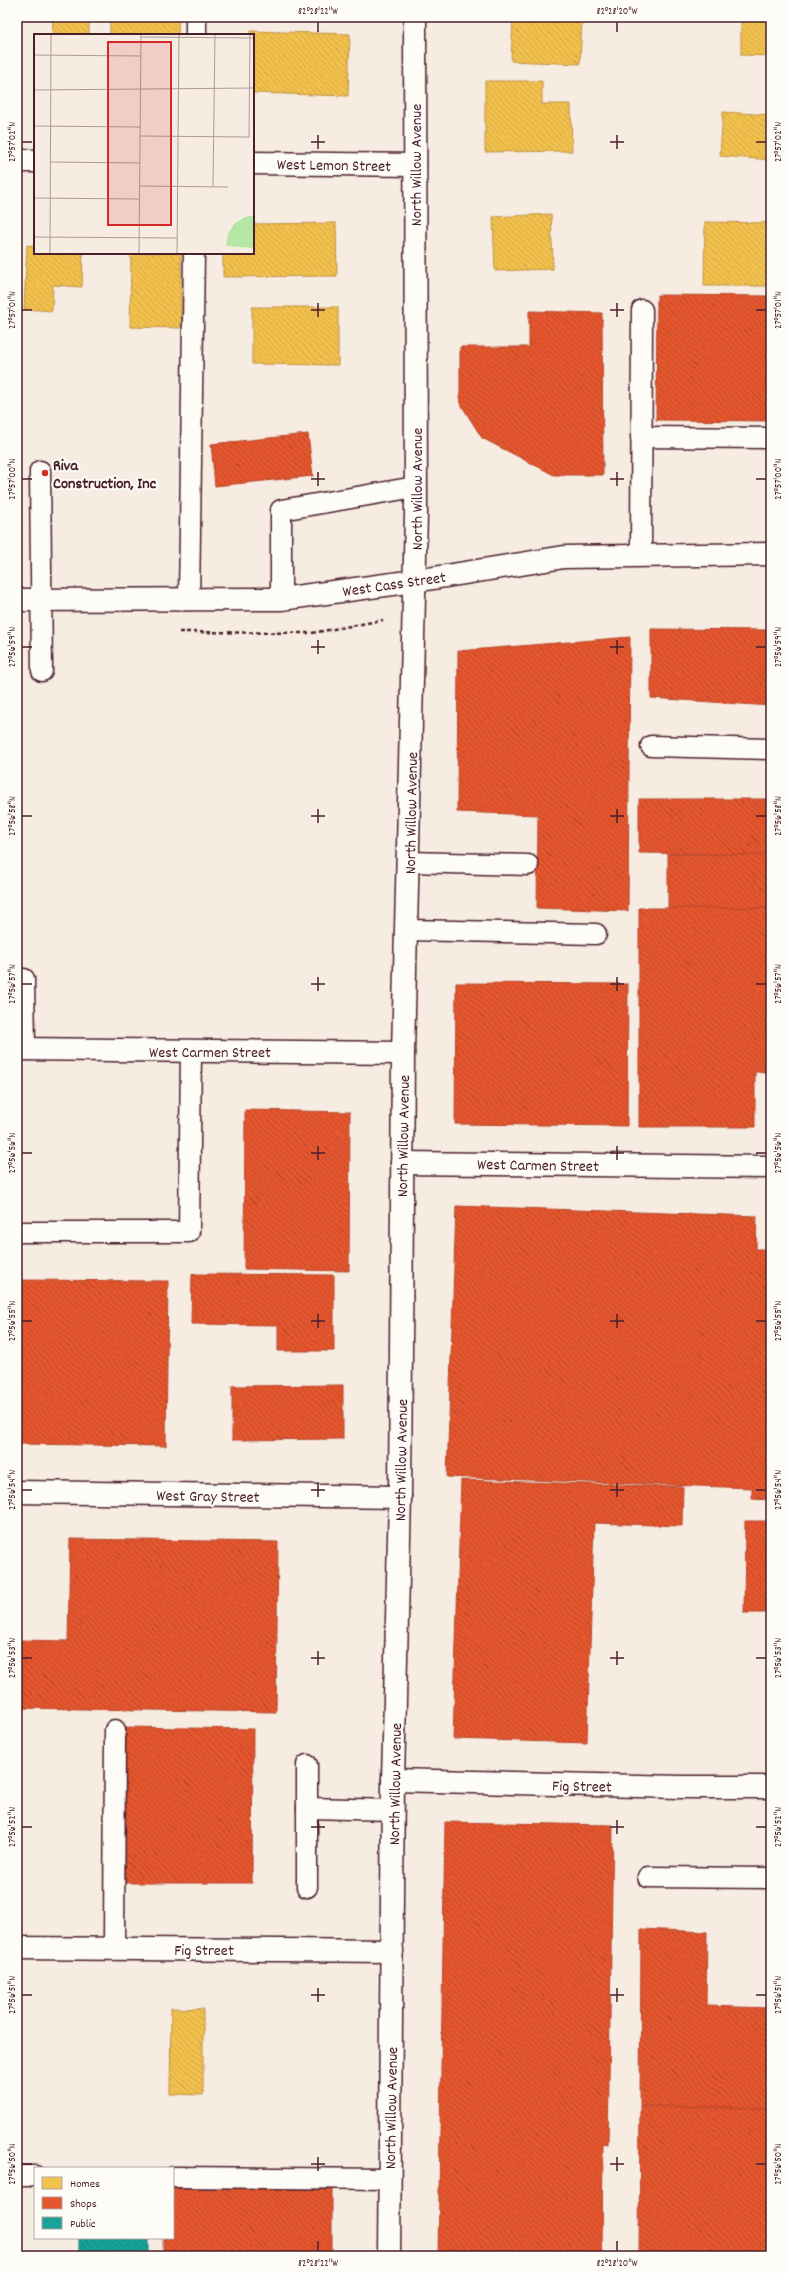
<svg xmlns="http://www.w3.org/2000/svg" width="788" height="2273" font-family="Dekko,sans-serif">
<style>
.homes{fill:url(#homes-back-hatch);stroke:#c09044}
.shops{fill:url(#shops-back-hatch);stroke:#b6462d}
.public{fill:url(#public-back-hatch);stroke:#267b77}
.lines{fill:none;stroke-linecap:round;stroke-linejoin:round}
.lane-casing{stroke:#4a1f2b;stroke-width:23}
.street-casing{stroke:#4a1f2b;stroke-width:25}
.secondary-casing{stroke:#4a1f2b;stroke-width:25}
.path{stroke:#4a1f2b;stroke-width:2.5;stroke-dasharray:4 3;stroke-linecap:butt}
.lane{stroke:#fdfcf7;stroke-width:20}
.street{stroke:#fdfcf7;stroke-width:22}
.secondary{stroke:#fdfcf7;stroke-width:22}
.ticks{fill:none;stroke:#4a1f2b;stroke-width:1.5}
.poi-dot{fill:#c8321e;stroke:#fdfcf7;stroke-width:1.5}
.labels{text-anchor:middle;stroke-width:4;stroke-linejoin:round;paint-order:stroke}
.street-label{font-size:16px;fill:#4a1f2b;stroke:#fdfcf7}
.poi-label{font-size:16px;font-weight:bold;fill:#4a1f2b;stroke:#fdfcf7;text-anchor:start}
.inset-road{fill:none;stroke:#b19a98;stroke-width:1}
.view{fill:#d62828;fill-opacity:0.15;stroke:#d62828;stroke-width:2}
.inset-edge{fill:none;stroke:#4a1f2b;stroke-width:2}
.neatline{fill:none;stroke:#4a1f2b;stroke-width:1.5}
.ticks-label{font-size:10px;text-anchor:middle;fill:#4a1f2b}
</style>
<defs>
<pattern id="homes-back-hatch" width="6" height="6" patternUnits="userSpaceOnUse"><rect width="6" height="6" fill="#f2c14e"/><path d="M-1 5l2 2M0 0l6 6M5-1l2 2" fill="none" stroke="#d1a544"/></pattern>
<pattern id="shops-back-hatch" width="6" height="6" patternUnits="userSpaceOnUse"><rect width="6" height="6" fill="#e4572e"/><path d="M-1 5l2 2M0 0l6 6M5-1l2 2" fill="none" stroke="#bb4727"/></pattern>
<pattern id="public-back-hatch" width="6" height="6" patternUnits="userSpaceOnUse"><rect width="6" height="6" fill="#17a398"/><path d="M-1 5l2 2M0 0l6 6M5-1l2 2" fill="none" stroke="#17847c"/></pattern>
</defs>
<rect width="100%" height="100%" fill="#f6ece1"/>
<filter id="ink" filterUnits="userSpaceOnUse"><feTurbulence type="fractalNoise" baseFrequency=".025" numOctaves="2"/><feDisplacementMap in="SourceGraphic" scale="8" xChannelSelector="R" yChannelSelector="G"/><feConvolveMatrix kernelMatrix="1 2 1 2 8 2 1 2 1" color-interpolation-filters="sRGB"/></filter>
<g filter="url(#ink)">
<g class="homes">
<path d="M53 17H89V35H52Z"/>
<path d="M110 17H179L178 35H110Z"/>
<path d="M513 17H582L580 64 511 61Z"/>
<path d="M741 17H771V56L741 55Z"/>
<path d="M250 31 350 34 348 96 253 93V35H250Z"/>
<path d="M485 81H542V104H571L572 151 485 152Z"/>
<path d="M723 112 771 115V160L720 156Z"/>
<path d="M551 214 553 269 495 271 493 217Z"/>
<path d="M705 222 771 223V286H704Z"/>
<path d="M336 223 337 276 223 277V253H253V224Z"/>
<path d="M27 245 35 246V253H83L82 287 53 285 52 311 24 309Z"/>
<path d="M131 253H181V328L130 327Z"/>
<path d="M252 307H338V365L252 364Z"/>
<path d="M171 2008 203 2009V2095L170 2094Z"/>
</g>
<g class="shops">
<path d="M657 295 771 296V421L656 420Z"/>
<path d="M529 311 602 313 603 475H554L482 438 460 403V347H529Z"/>
<path d="M308 434 313 476 215 486 211 444Z"/>
<path d="M651 629 771 630V706L651 698Z"/>
<path d="M630 637 628 911 537 908 538 815 457 812 458 651Z"/>
<path d="M639 799H771V855L639 853Z"/>
<path d="M668 854 771 855V908L668 909Z"/>
<path d="M639 908H771V1072H755V1127H639Z"/>
<path d="M456 983 628 984 627 1126 455 1124Z"/>
<path d="M245 1110 350 1112 349 1271 244 1269Z"/>
<path d="M456 1206 757 1216 756 1249H771V1500L752 1499V1488L447 1477Z"/>
<path d="M192 1274 334 1275V1351H278V1325L191 1324Z"/>
<path d="M17 1280 168 1281 166 1446 17 1444Z"/>
<path d="M343 1385V1439L232 1440V1386Z"/>
<path d="M461 1480 683 1487 682 1526 594 1523 587 1743 453 1739Z"/>
<path d="M745 1521H771V1613H744Z"/>
<path d="M70 1539 278 1542 276 1712 17 1708V1640L68 1641Z"/>
<path d="M125 1727 253 1729 252 1883H124Z"/>
<path d="M445 1822 613 1825 608 2145 603 2144 602 2256H438Z"/>
<path d="M641 1929 707 1932 706 2006 771 2008V2108L640 2106Z"/>
<path d="M640 2106 771 2108V2256H639Z"/>
<path d="M173 2188 332 2189V2256H163V2238H173Z"/>
</g>
<rect class="public" x="79" y="2238" width="70" height="18"/>
<g class="lines">
<defs>
<g id="lane">
<path d="M196 17V35"/>
<path d="M641 437 771 438"/>
<path d="M40 471 42 671"/>
<path d="M641 555 642 310"/>
<path d="M281 599V510L415 487"/>
<path d="M189 600 194 253"/>
<path d="M651 746 771 749"/>
<path d="M409 862 528 865"/>
<path d="M407 930 596 934"/>
<path d="M24 979 25 1049"/>
<path d="M17 1232H189L191 1051"/>
<path d="M307 1808 393 1810"/>
<path d="M648 1877 771 1878"/>
<path d="M307 1887V1765"/>
<path d="M114 1949 115 1730"/>
<path d="M17 2176H35"/>
<path d="M173 2177 390 2179"/>
</g>
<g id="street">
<path d="M17 161H35"/>
<path d="M253 163 415 165"/>
<path d="M17 1049 403 1053"/>
<path d="M402 1163 771 1167"/>
<path d="M17 1492 400 1497"/>
<path d="M393 1780 680 1787H771"/>
<path d="M17 1948 392 1951"/>
</g>
<g id="secondary">
<path d="M17 600 281 599 415 581 564 557 771 554"/>
<path d="M389 2256 393 1780 400 1497 403 1053 416 514 415 17"/>
</g>
</defs>
<use href="#lane" class="lane-casing"/>
<use href="#street" class="street-casing"/>
<use href="#secondary" class="secondary-casing"/>
<path class="path" d="M179 632 312 633 383 620"/>
<use href="#lane" class="lane"/>
<use href="#street" class="street"/>
<use href="#secondary" class="secondary"/>
</g>
</g>
<path class="ticks" d="M318 22V32M617 22V32M318 135V149M617 135V149M22 142H32M311 142H325M610 142H624M756 142H766M318 303V317M617 303V317M22 310H32M311 310H325M610 310H624M756 310H766M318 472V486M617 472V486M22 479H32M311 479H325M610 479H624M756 479H766M318 640V654M617 640V654M22 647H32M311 647H325M610 647H624M756 647H766M318 809V823M617 809V823M22 816H32M311 816H325M610 816H624M756 816H766M318 977V991M617 977V991M22 984H32M311 984H325M610 984H624M756 984H766M318 1146V1160M617 1146V1160M22 1153H32M311 1153H325M610 1153H624M756 1153H766M318 1314V1328M617 1314V1328M22 1321H32M311 1321H325M610 1321H624M756 1321H766M318 1483V1497M617 1483V1497M22 1490H32M311 1490H325M610 1490H624M756 1490H766M318 1651V1665M617 1651V1665M22 1658H32M311 1658H325M610 1658H624M756 1658H766M318 1820V1834M617 1820V1834M22 1827H32M311 1827H325M610 1827H624M756 1827H766M318 1988V2002M617 1988V2002M22 1995H32M311 1995H325M610 1995H624M756 1995H766M318 2157V2171M617 2157V2171M22 2164H32M311 2164H325M610 2164H624M756 2164H766M318 2241V2251M617 2241V2251"/>
<circle class="poi-dot" cx="45" cy="473" r="4"/>
<g class="labels">
<g class="street-label">
<text transform="translate(334 164) rotate(1)" y="6">West Lemon Street</text>
<text transform="translate(415 165) rotate(-90)" y="6">North Willow Avenue</text>
<text transform="translate(416 489) rotate(-90)" y="6">North Willow Avenue</text>
<text transform="translate(394 583) rotate(-8)" y="6">West Cass Street</text>
<text transform="translate(410 813) rotate(-89)" y="6">North Willow Avenue</text>
<text x="210" y="1057">West Carmen Street</text>
<text transform="translate(402 1136) rotate(-89)" y="6">North Willow Avenue</text>
<text transform="translate(538 1164) rotate(1)" y="6">West Carmen Street</text>
<text transform="translate(400 1460) rotate(-89)" y="6">North Willow Avenue</text>
<text transform="translate(208 1495) rotate(1)" y="6">West Gray Street</text>
<text transform="translate(394 1784) rotate(-89)" y="6">North Willow Avenue</text>
<text transform="translate(582 1785) rotate(1)" y="6">Fig Street</text>
<text x="204" y="1955">Fig Street</text>
<text transform="translate(390 2108) rotate(-89)" y="6">North Willow Avenue</text>
</g>
<g class="poi-label">
<text x="53" y="470">Riva<tspan x="53" dy="18">Construction, Inc</tspan></text>
</g>
</g>
<g transform="translate(34 34)">
<rect width="220" height="220" fill="#f6ece1"/>
<path d="M220 181V214L192 212 194 200 200 190 211 183Z" fill="#b5e6a6"/>
<path class="inset-road" d="M107 3 220 4M0 21 107 22M0 56 220 54M0 92 106 93M106 102 215 103 216 0M16 128 106 129M106 152 194 153M179 152 181 0M0 164 106 165M0 203 143 204M16 220 17 0M105 220 107 0M143 220 145 0"/>
<path class="view" d="M74 8H137V191H74Z"/>
<rect width="220" height="220" class="inset-edge"/>
</g>
<rect width="788" height="2273" fill="none" stroke="#fdfcf7" stroke-width="44"/>
<rect x="34" y="2167" width="140" height="72" fill="#fdfcf7" stroke="#b5a4a5"/>
<rect x="42" y="2177" width="20" height="12" fill="#f2c14e" stroke="#b5a4a5"/>
<text x="70" y="2187" font-size="12" fill="#4a1f2b">Homes</text>
<rect x="42" y="2197" width="20" height="12" fill="#e4572e" stroke="#b5a4a5"/>
<text x="70" y="2207" font-size="12" fill="#4a1f2b">Shops</text>
<rect x="42" y="2217" width="20" height="12" fill="#17a398" stroke="#b5a4a5"/>
<text x="70" y="2227" font-size="12" fill="#4a1f2b">Public</text>
<rect x="22" y="22" width="744" height="2229" class="neatline"/>
<g class="ticks-label">
<text x="318" y="14">82°28'22"W</text>
<text x="617" y="14">82°28'20"W</text>
<text transform="translate(11 142) rotate(-90)" y="4">27°57'02"N</text>
<text transform="translate(777 142) rotate(-90)" y="4">27°57'02"N</text>
<text transform="translate(11 310) rotate(-90)" y="4">27°57'01"N</text>
<text transform="translate(777 310) rotate(-90)" y="4">27°57'01"N</text>
<text transform="translate(11 479) rotate(-90)" y="4">27°57'00"N</text>
<text transform="translate(777 479) rotate(-90)" y="4">27°57'00"N</text>
<text transform="translate(11 647) rotate(-90)" y="4">27°56'59"N</text>
<text transform="translate(777 647) rotate(-90)" y="4">27°56'59"N</text>
<text transform="translate(11 816) rotate(-90)" y="4">27°56'58"N</text>
<text transform="translate(777 816) rotate(-90)" y="4">27°56'58"N</text>
<text transform="translate(11 984) rotate(-90)" y="4">27°56'57"N</text>
<text transform="translate(777 984) rotate(-90)" y="4">27°56'57"N</text>
<text transform="translate(11 1153) rotate(-90)" y="4">27°56'56"N</text>
<text transform="translate(777 1153) rotate(-90)" y="4">27°56'56"N</text>
<text transform="translate(11 1321) rotate(-90)" y="4">27°56'55"N</text>
<text transform="translate(777 1321) rotate(-90)" y="4">27°56'55"N</text>
<text transform="translate(11 1490) rotate(-90)" y="4">27°56'54"N</text>
<text transform="translate(777 1490) rotate(-90)" y="4">27°56'54"N</text>
<text transform="translate(11 1658) rotate(-90)" y="4">27°56'53"N</text>
<text transform="translate(777 1658) rotate(-90)" y="4">27°56'53"N</text>
<text transform="translate(11 1827) rotate(-90)" y="4">27°56'52"N</text>
<text transform="translate(777 1827) rotate(-90)" y="4">27°56'52"N</text>
<text transform="translate(11 1995) rotate(-90)" y="4">27°56'51"N</text>
<text transform="translate(777 1995) rotate(-90)" y="4">27°56'51"N</text>
<text transform="translate(11 2164) rotate(-90)" y="4">27°56'50"N</text>
<text transform="translate(777 2164) rotate(-90)" y="4">27°56'50"N</text>
<text x="318" y="2266">82°28'22"W</text>
<text x="617" y="2266">82°28'20"W</text>
</g>
</svg>
